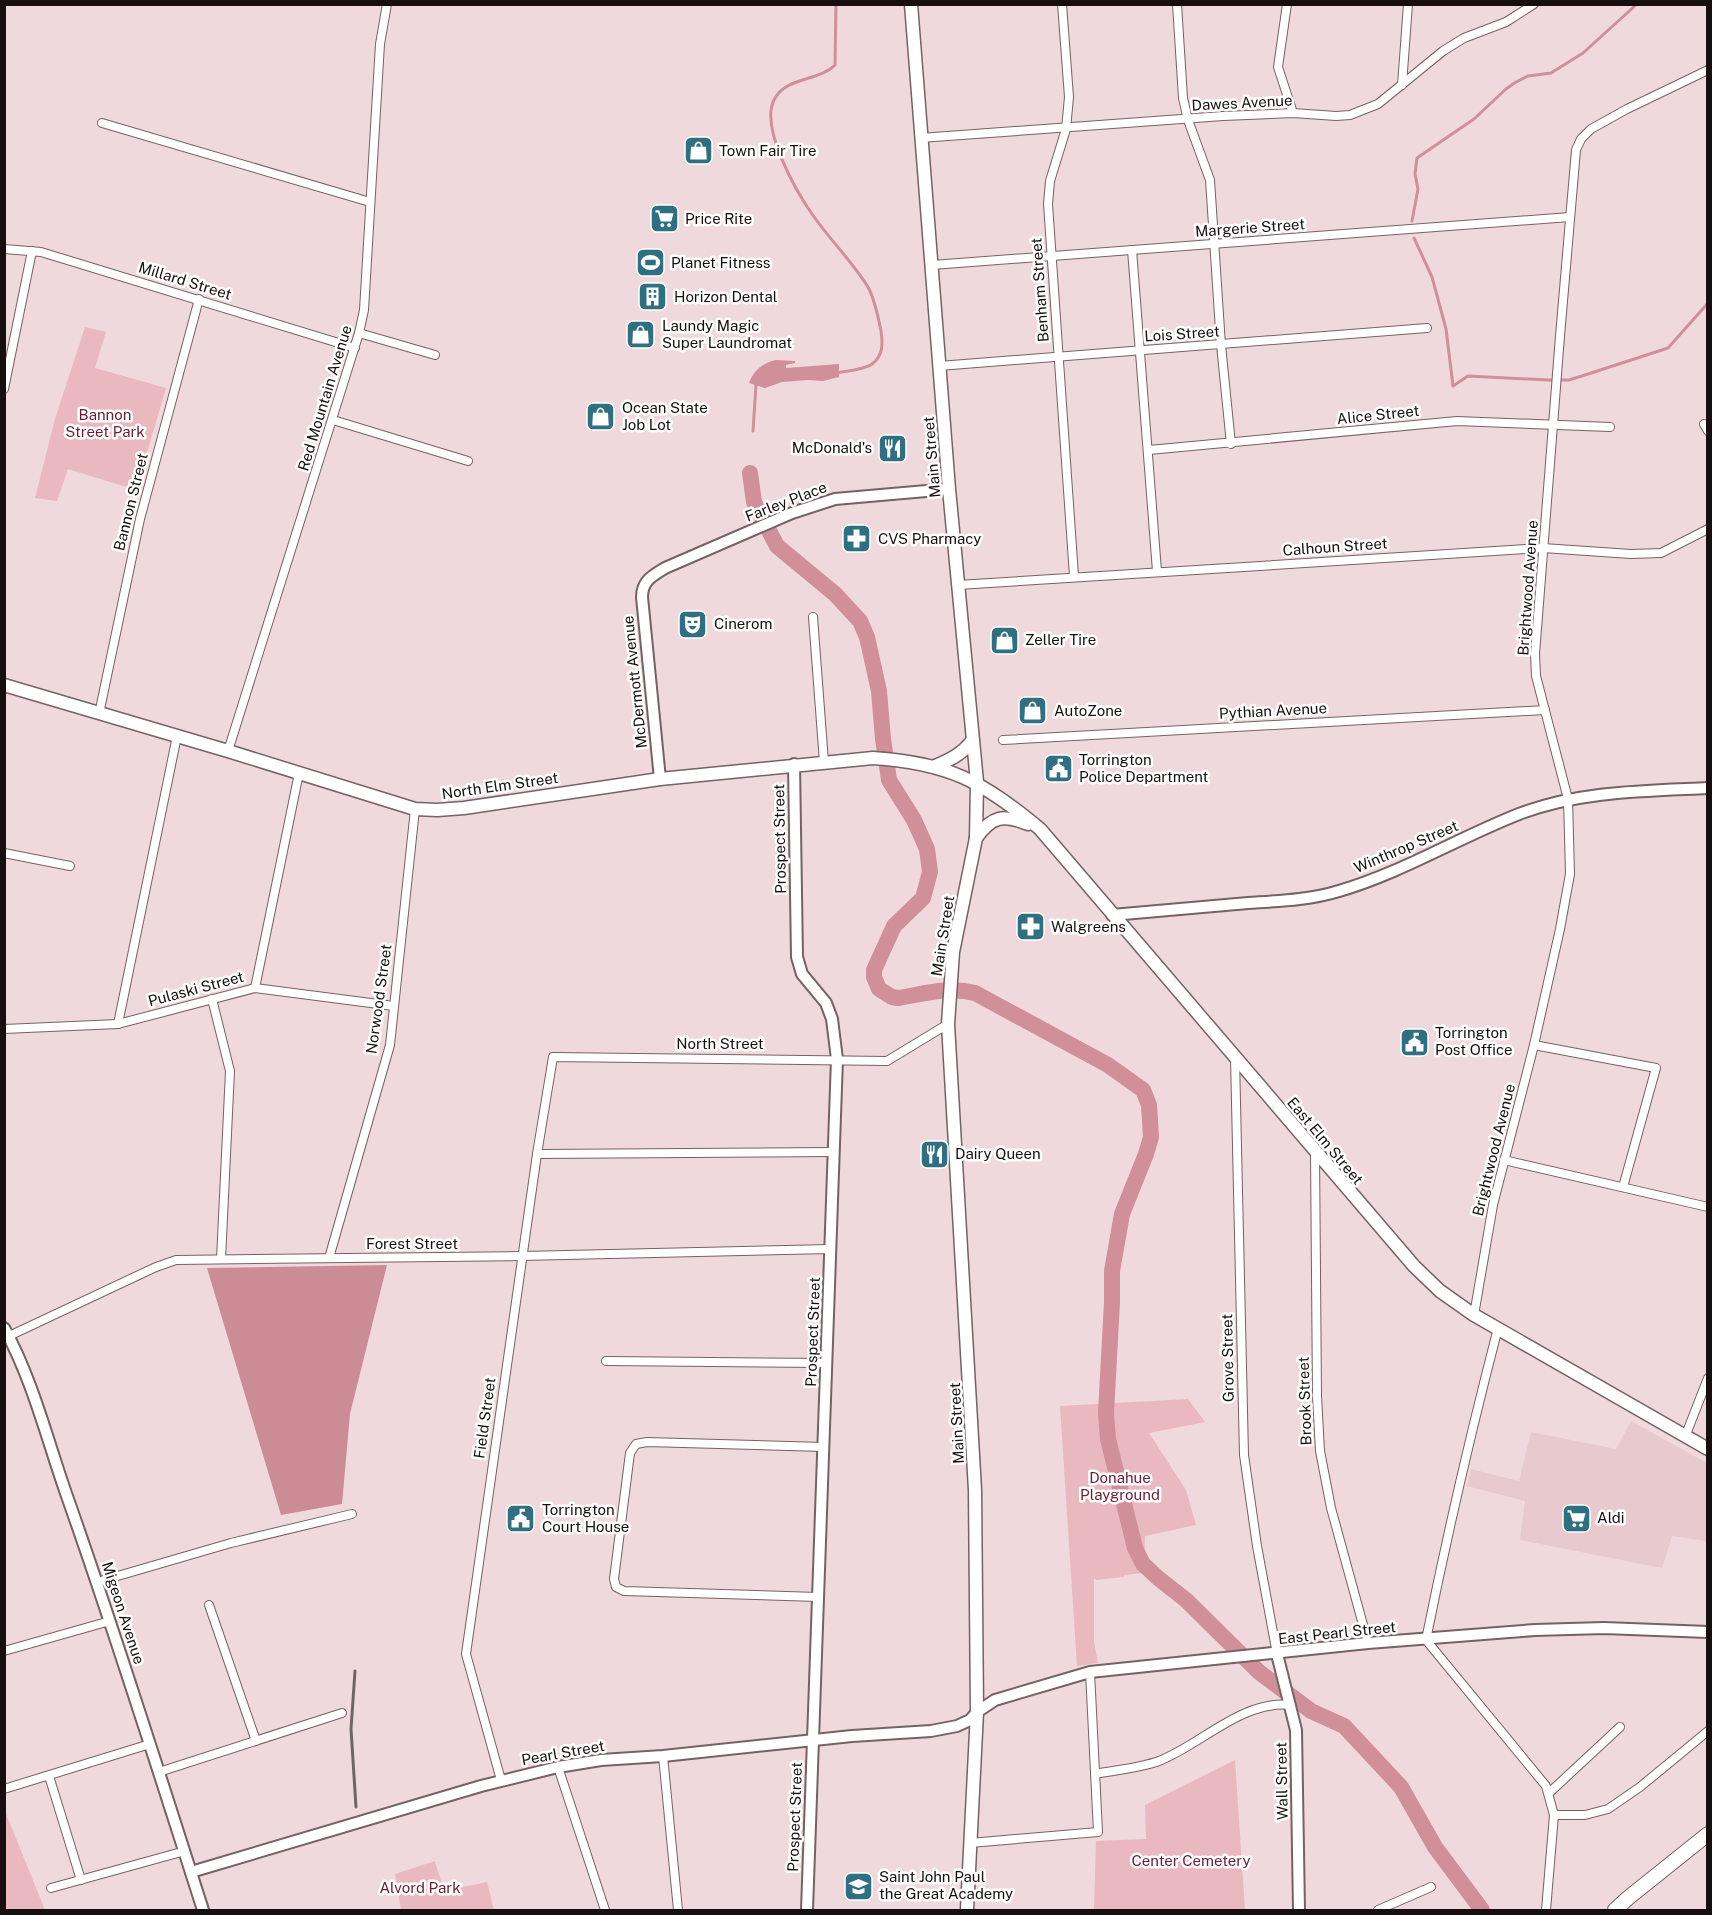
<svg xmlns="http://www.w3.org/2000/svg" width="1712" height="1915" font-family="'Public Sans',sans-serif">
<style>
.built{fill:#e8c9cd}
.green{fill:#eab8bf}
.forest{fill:#cc8c96}
.water{fill:#d08f99}
.lines{fill:none;stroke-linecap:round;stroke-linejoin:round}
.stream{stroke:#d08f99;stroke-width:3}
.river{stroke:#d08f99;stroke-width:16}
.street-casing{stroke:#756264;stroke-width:10}
.secondary-casing{stroke:#756264;stroke-width:14}
.primary-casing{stroke:#756264;stroke-width:15}
.highway-casing{stroke:#756264;stroke-width:16}
.street{stroke:#fff;stroke-width:8}
.secondary{stroke:#fff;stroke-width:10}
.primary{stroke:#fff;stroke-width:12}
.highway{stroke:#fff;stroke-width:14}
.rail{stroke:#726466;stroke-width:3}
.labels{text-anchor:middle;stroke-width:5;stroke-linejoin:round;paint-order:stroke}
.street-label{font-size:15px;fill:#160e0f;stroke:#fff}
.poi-label{font-size:15px;fill:#160e0f;stroke:#fff;text-anchor:start}
.park-label{font-size:15px;fill:#6b1e32;stroke:#fff}
</style>
<rect width="100%" height="100%" fill="#f0d9dc"/>
<path class="built" d="M1631 1421 1707 1463V1541L1672 1536 1662 1568 1520 1540 1525 1501 1467 1486 1471 1469 1519 1481 1531 1432 1616 1449Z"/>
<g class="green">
<path d="M85 327 106 332 95 368 166 388 136 490 68 469 57 501 35 498 55 419Z"/>
<path d="M1188 1399 1205 1422 1149 1433 1186 1490 1196 1525 1145 1536 1144 1573 1124 1575V1577L1096 1580 1094 1578V1642L1098 1663 1077 1666 1060 1406Z"/>
<path d="M1235 1760 1245 1910H1094L1096 1841 1146 1839 1145 1805Z"/>
<path d="M5 1811 45 1910H5Z"/>
<path d="M435 1861 444 1891 487 1882 494 1910H401L395 1874Z"/>
</g>
<path class="forest" d="M387 1265 350 1414 342 1504 281 1515 207 1268Z"/>
<path class="water" d="M775 360 795 361V363L786 365V368L839 364V377L823 381 808 380 782 382 765 388 749 383C754 370 762 364 775 360Z"/>
<g class="lines">
<g class="stream">
<path d="M836 4 835 65C818 82 786 76 774 100 760 128 796 191 812 214 829 239 852 261 868 287 875 300 878 316 881 331 883 344 883 356 872 364 864 370 846 371 836 373"/>
<path d="M1412 221 1418 189 1415 174 1417 158 1474 119 1506 89 1516 82 1528 76 1551 73 1583 53 1637 4"/>
<path d="M1414 238 1432 277 1446 329 1453 386 1468 376 1548 380H1569L1585 375 1668 348 1708 303"/>
<path d="M753 431 756 385 758 383"/>
</g>
<path class="river" d="M750 473 754 502 777 546 835 594 860 621 867 637 879 691 883 739 889 780 914 820 927 849 930 872 923 898 894 926 874 970V977L879 989 892 997 898 998C924 994 948 986 975 993L1108 1065 1143 1090 1149 1105 1151 1137 1146 1154 1122 1214 1112 1271V1302L1106 1413 1108 1439 1135 1548 1143 1564 1158 1578 1186 1600 1259 1672 1311 1711 1344 1726 1401 1787 1435 1847 1482 1910"/>
<defs>
<g id="street">
<path d="M1062 4 1069 97 1066 129 1050 181 1048 204 1074 576"/>
<path d="M1177 4 1183 98 1188 120 1210 180 1221 345 1231 444"/>
<path d="M1287 4 1278 67 1293 113"/>
<path d="M1402 85 1408 4"/>
<path d="M102 123 370 202"/>
<path d="M920 138 1223 116 1293 113 1336 116 1350 115 1378 104 1443 51 1464 38 1506 22 1534 4"/>
<path d="M4 249 41 252 64 259 355 348"/>
<path d="M1132 250 1157 571"/>
<path d="M932 265 1570 217"/>
<path d="M359 333 435 355"/>
<path d="M939 366 1427 328"/>
<path d="M4 389 32 251"/>
<path d="M333 420 468 461"/>
<path d="M1704 424 1708 431"/>
<path d="M1149 450 1457 421 1610 427"/>
<path d="M958 585 1543 548 1631 554 1661 553 1708 529"/>
<path d="M813 617 824 762"/>
<path d="M99 714 140 519 199 299"/>
<path d="M1003 740 1545 710"/>
<path d="M228 751 359 333 364 310 380 44 387 4"/>
<path d="M4 853 70 866"/>
<path d="M255 988 299 773"/>
<path d="M212 999 230 1071 221 1259"/>
<path d="M118 1024 177 736"/>
<path d="M4 1029 118 1024 255 988 394 1006"/>
<path d="M1534 1045 1656 1068 1623 1187"/>
<path d="M1235 1058 1244 1455 1257 1546 1277 1654"/>
<path d="M1315 1152 1317 1396 1320 1451 1331 1508 1368 1643"/>
<path d="M537 1154 834 1152"/>
<path d="M1504 1160 1708 1207"/>
<path d="M329 1258 390 1045 415 809"/>
<path d="M1474 1315 1493 1205 1534 1045 1560 929 1570 874 1568 799 1536 676 1535 654 1560 336 1576 150 1581 139 1591 129 1627 109 1708 70"/>
<path d="M1498 1328C1471 1432 1447 1535 1426 1640L1546 1786 1554 1815 1546 1910"/>
<path d="M9 1336 156 1267 176 1260 522 1256 831 1249"/>
<path d="M606 1361 826 1363"/>
<path d="M1685 1437 1708 1378"/>
<path d="M97 1582 231 1543 352 1514"/>
<path d="M818 1597 624 1591 616 1587 614 1579 630 1453 636 1444 647 1442 824 1447"/>
<path d="M209 1605 256 1741"/>
<path d="M4 1651 110 1621"/>
<path d="M663 1756 678 1910"/>
<path d="M558 1767 605 1910"/>
<path d="M159 1772 342 1713"/>
<path d="M1095 1774C1116 1770 1140 1768 1159 1761 1202 1744 1242 1700 1290 1705"/>
<path d="M49 1776 81 1880"/>
<path d="M501 1780 466 1654 537 1154 553 1057 887 1061 948 1024"/>
<path d="M4 1789 150 1744"/>
<path d="M1549 1793 1620 1727"/>
<path d="M1554 1815H1585L1608 1809 1640 1787 1708 1731"/>
<path d="M970 1843 1098 1832 1090 1672"/>
<path d="M51 1888 185 1851"/>
<path d="M1378 1910 1431 1887"/>
</g>
<g id="secondary">
<path d="M794 764 797 957 802 974 826 1003 832 1019 837 1059 807 1910"/>
<path d="M660 779 642 597C642 581 652 576 665 568L792 513 835 499 949 489"/>
<path d="M1112 915C1157 911 1203 907 1248 903 1278 901 1310 900 1339 891 1401 873 1458 838 1519 814 1579 791 1644 791 1708 788"/>
<path d="M4 1328C33 1380 48 1443 68 1499 116 1635 159 1773 203 1910"/>
<path d="M1277 1654 1296 1730 1299 1910"/>
<path d="M191 1872 481 1786 558 1767 601 1760 663 1756 852 1736 931 1731 957 1726 970 1720 977 1712 995 1700 1090 1672 1368 1643 1535 1630 1604 1628 1708 1632"/>
</g>
<g id="primary">
<path d="M911 4 949 489 977 782 976 838 953 952 948 1024 975 1490 977 1712 967 1910"/>
<path d="M4 685 228 751 415 809 437 810 464 808 660 779 873 758C949 763 982 781 1040 829L1414 1266 1440 1291 1474 1315 1708 1449"/>
<path d="M935 766C950 760 962 754 972 741"/>
<path d="M976 838C992 816 1003 814 1028 824"/>
</g>
<path id="highway" d="M1615 1910 1628 1898 1708 1834"/>
</defs>
<use href="#street" class="street-casing"/>
<use href="#secondary" class="secondary-casing"/>
<use href="#primary" class="primary-casing"/>
<use href="#highway" class="highway-casing"/>
<use href="#street" class="street"/>
<use href="#secondary" class="secondary"/>
<use href="#primary" class="primary"/>
<use href="#highway" class="highway"/>
<path class="rail" d="M355 1671 351 1729 356 1807"/>
</g>
<defs>
<symbol id="shop-square" viewBox="-11 -11 22 22"><rect x="-9" y="-9" width="18" height="18" rx="4" fill="#2e7082" stroke="#fff"/><path d="M-5-2.5h2.3a2.7 3.5 0 0 1 5.4 0H5L5.5 6h-11ZM-1.5-2.5h3a1.5 2.3 0 0 0-3 0Z" fill="#fff"/></symbol>
<symbol id="supermarket-square" viewBox="-11 -11 22 22"><rect x="-9" y="-9" width="18" height="18" rx="4" fill="#2e7082" stroke="#fff"/><path d="M-6-5.5h2.5l.6 2H6L4.5 2H-2.5L-4.4-4H-6ZM-1.5 3.2a1.3 1.3 0 1 0 .1 0ZM3 3.2a1.3 1.3 0 1 0 .1 0Z" fill="#fff"/></symbol>
<symbol id="stadium-square" viewBox="-11 -11 22 22"><rect x="-9" y="-9" width="18" height="18" rx="4" fill="#2e7082" stroke="#fff"/><path d="M0-5a6.5 5 0 1 0 0 10a6.5 5 0 1 0 0-10ZM-3.5-1.8h7v3.6h-7Z" fill="#fff"/></symbol>
<symbol id="building-square" viewBox="-11 -11 22 22"><rect x="-9" y="-9" width="18" height="18" rx="4" fill="#2e7082" stroke="#fff"/><path d="M-4-6H4V6H1V3H-1V6H-4ZM-2.5-4.3h1.7v1.8h-1.7ZM.8-4.3h1.7v1.8H.8ZM-2.5-1h1.7V.8h-1.7ZM.8-1h1.7V.8H.8Z" fill="#fff"/></symbol>
<symbol id="restaurant-square" viewBox="-11 -11 22 22"><rect x="-9" y="-9" width="18" height="18" rx="4" fill="#2e7082" stroke="#fff"/><path d="M-5-6h1v4h1v-4h1v4h1v-4h1v5L-1.5 .5V6h-2V.5L-5-1ZM5-6V6H3V1.5H1.5Q1.5-4 5-6Z" fill="#fff"/></symbol>
<symbol id="pharmacy-square" viewBox="-11 -11 22 22"><rect x="-9" y="-9" width="18" height="18" rx="4" fill="#2e7082" stroke="#fff"/><path d="M-2-6h4v4h4v4h-4v4h-4v-4h-4v-4h4Z" fill="#fff"/></symbol>
<symbol id="theatre-square" viewBox="-11 -11 22 22"><rect x="-9" y="-9" width="18" height="18" rx="4" fill="#2e7082" stroke="#fff"/><path d="M-5-5.5Q0-4 5-5.5V0Q5 5 0 6Q-5 5-5 0ZM-3.3-2.5H-1v1.5H-3.3ZM1-2.5H3.3v1.5H1ZM-2.8 1Q0 5.5 2.8 1Z" fill="#fff"/></symbol>
<symbol id="civic-square" viewBox="-11 -11 22 22"><rect x="-9" y="-9" width="18" height="18" rx="4" fill="#2e7082" stroke="#fff"/><path d="M-.6-6.5H3V-4.5H.6V-3L4-1V1h2V6H-6V1h2V-1L-.6-3ZM-1.2 2.5V6h2.4V2.5Z" fill="#fff"/></symbol>
<symbol id="school-square" viewBox="-11 -11 22 22"><rect x="-9" y="-9" width="18" height="18" rx="4" fill="#2e7082" stroke="#fff"/><path d="M0-5L7-2L0 1L-7-2ZM-4 1L0 2.5L4 1V4Q0 6-4 4Z" fill="#fff"/></symbol>
</defs>
<g fill-rule="evenodd">
<use href="#shop-square" x="682" y="134" width="33" height="33"/>
<use href="#supermarket-square" x="648" y="202" width="33" height="33"/>
<use href="#stadium-square" x="634" y="246" width="33" height="33"/>
<use href="#building-square" x="636" y="280" width="33" height="33"/>
<use href="#shop-square" x="624" y="318" width="33" height="33"/>
<use href="#shop-square" x="584" y="400" width="33" height="33"/>
<use href="#restaurant-square" x="876" y="432" width="33" height="33"/>
<use href="#pharmacy-square" x="840" y="522" width="33" height="33"/>
<use href="#theatre-square" x="676" y="608" width="33" height="33"/>
<use href="#shop-square" x="988" y="624" width="33" height="33"/>
<use href="#shop-square" x="1016" y="694" width="33" height="33"/>
<use href="#civic-square" x="1042" y="752" width="33" height="33"/>
<use href="#pharmacy-square" x="1014" y="910" width="33" height="33"/>
<use href="#civic-square" x="1398" y="1026" width="33" height="33"/>
<use href="#restaurant-square" x="918" y="1138" width="33" height="33"/>
<use href="#supermarket-square" x="1560" y="1502" width="33" height="33"/>
<use href="#civic-square" x="504" y="1502" width="33" height="33"/>
<use href="#school-square" x="842" y="1870" width="33" height="33"/>
</g>
<g class="labels">
<g class="street-label">
<text transform="translate(1242 103) rotate(-3)" y="5">Dawes Avenue</text>
<text transform="translate(1250 228) rotate(-4)" y="5">Margerie Street</text>
<text transform="translate(185 281) rotate(17)" y="5">Millard Street</text>
<text transform="translate(1040 290) rotate(-94)" y="5">Benham Street</text>
<text transform="translate(1182 334) rotate(-4)" y="5">Lois Street</text>
<text transform="translate(325 398) rotate(-73)" y="5">Red Mountain Avenue</text>
<text transform="translate(1378 415) rotate(-6)" y="5">Alice Street</text>
<text transform="translate(932 457) rotate(-95)" y="5">Main Street</text>
<text transform="translate(131 502) rotate(-76)" y="5">Bannon Street</text>
<text transform="translate(786 502) rotate(-21)" y="5">Farley Place</text>
<text transform="translate(1335 547) rotate(-4)" y="5">Calhoun Street</text>
<text transform="translate(1528 588) rotate(-86)" y="5">Brightwood Avenue</text>
<text transform="translate(635 682) rotate(-96)" y="5">McDermott Avenue</text>
<text transform="translate(1273 711) rotate(-3)" y="5">Pythian Avenue</text>
<text transform="translate(500 786) rotate(-8)" y="5">North Elm Street</text>
<text transform="translate(780 839) rotate(-91)" y="5">Prospect Street</text>
<text transform="translate(1406 847) rotate(-23)" y="5">Winthrop Street</text>
<text transform="translate(943 936) rotate(-81)" y="5">Main Street</text>
<text transform="translate(196 989) rotate(-15)" y="5">Pulaski Street</text>
<text transform="translate(379 999) rotate(-82)" y="5">Norwood Street</text>
<text x="720" y="1049">North Street</text>
<text transform="translate(1325 1141) rotate(50)" y="5">East Elm Street</text>
<text transform="translate(1494 1150) rotate(-76)" y="5">Brightwood Avenue</text>
<text x="412" y="1249">Forest Street</text>
<text transform="translate(813 1332) rotate(-88)" y="5">Prospect Street</text>
<text transform="translate(1228 1358) rotate(-91)" y="5">Grove Street</text>
<text transform="translate(1305 1401) rotate(-92)" y="5">Brook Street</text>
<text transform="translate(485 1418) rotate(-82)" y="5">Field Street</text>
<text transform="translate(957 1423) rotate(-93)" y="5">Main Street</text>
<text transform="translate(123 1613) rotate(72)" y="5">Migeon Avenue</text>
<text transform="translate(1337 1633) rotate(-6)" y="5">East Pearl Street</text>
<text transform="translate(563 1753) rotate(-10)" y="5">Pearl Street</text>
<text transform="translate(1282 1781) rotate(-91)" y="5">Wall Street</text>
<text transform="translate(795 1817) rotate(-88)" y="5">Prospect Street</text>
</g>
<g class="poi-label">
<text x="719" y="156">Town Fair Tire</text>
<text x="685" y="224">Price Rite</text>
<text x="671" y="268">Planet Fitness</text>
<text x="674" y="302">Horizon Dental</text>
<text x="662" y="331">Laundy Magic<tspan x="662" dy="17">Super Laundromat</tspan></text>
<text x="622" y="413">Ocean State<tspan x="622" dy="17">Job Lot</tspan></text>
<text x="872" y="453" text-anchor="end">McDonald's</text>
<text x="878" y="544">CVS Pharmacy</text>
<text x="714" y="629">Cinerom</text>
<text x="1025" y="645">Zeller Tire</text>
<text x="1054" y="716">AutoZone</text>
<text x="1079" y="765">Torrington<tspan x="1079" dy="17">Police Department</tspan></text>
<text x="1051" y="932">Walgreens</text>
<text x="1435" y="1038">Torrington<tspan x="1435" dy="17">Post Office</tspan></text>
<text x="955" y="1159">Dairy Queen</text>
<text x="542" y="1515">Torrington<tspan x="542" dy="17">Court House</tspan></text>
<text x="1597" y="1523">Aldi</text>
<text x="879" y="1882">Saint John Paul<tspan x="879" dy="17">the Great Academy</tspan></text>
</g>
<g class="park-label">
<text x="105" y="420">Bannon<tspan x="105" dy="17">Street Park</tspan></text>
<text x="1120" y="1483">Donahue<tspan x="1120" dy="17">Playground</tspan></text>
<text x="1191" y="1866">Center Cemetery</text>
<text x="420" y="1893">Alvord Park</text>
</g>
</g>
<rect width="1712" height="1915" fill="none" stroke="#160e0f" stroke-width="12"/>
</svg>
